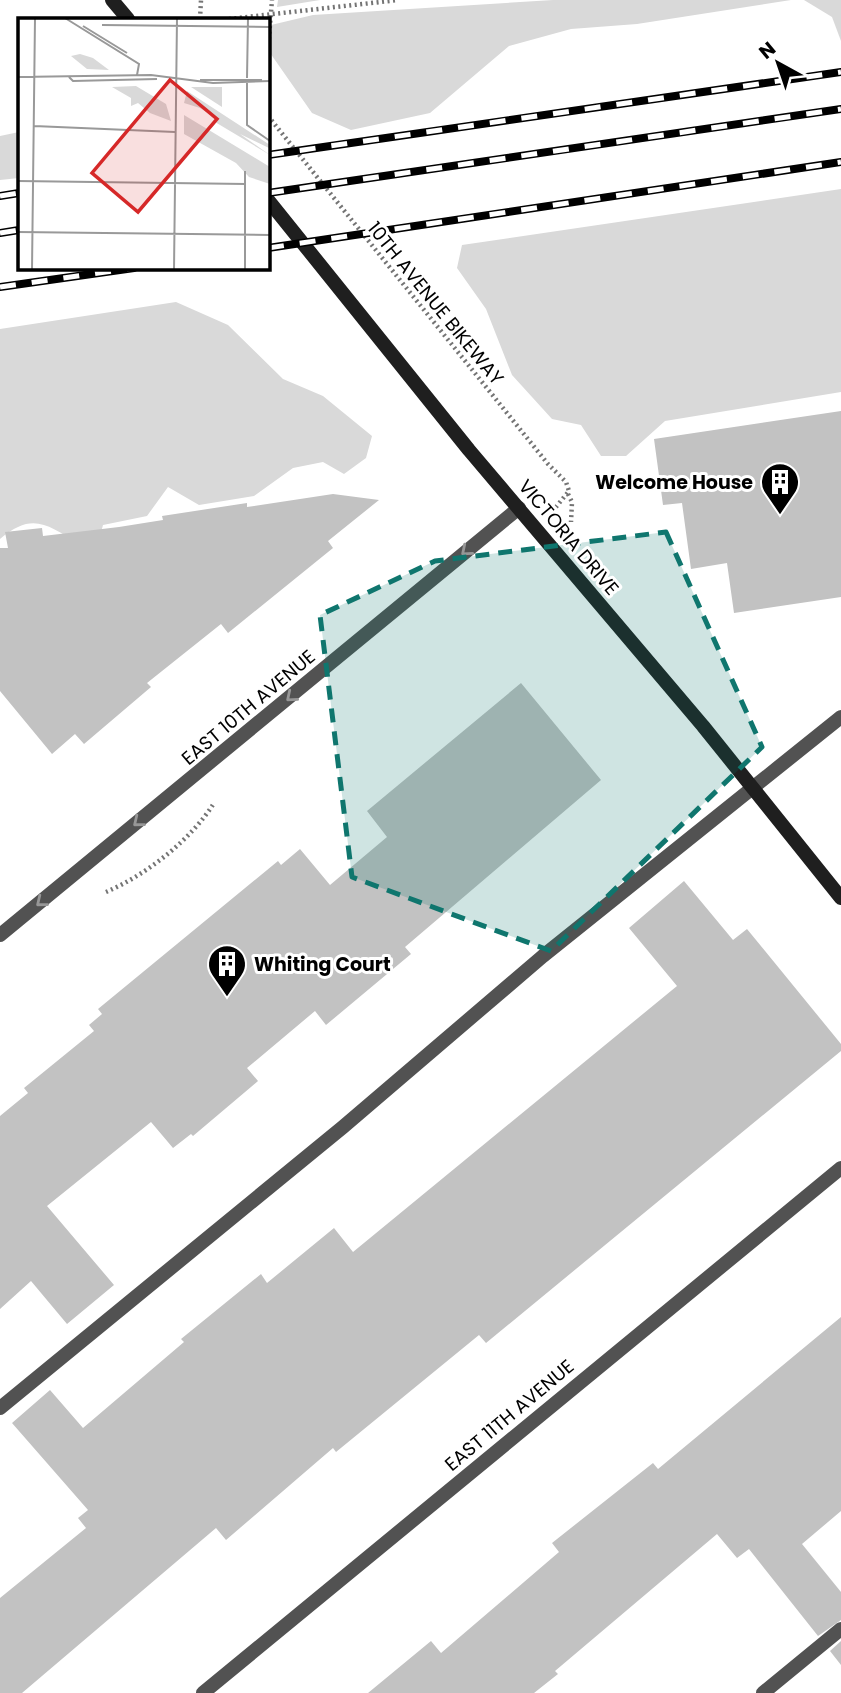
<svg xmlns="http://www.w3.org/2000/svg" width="841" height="1693" font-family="Poppins,sans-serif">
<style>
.green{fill:#d9d9d9}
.building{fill:#c2c2c2}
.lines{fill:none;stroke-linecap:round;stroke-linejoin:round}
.path{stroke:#747474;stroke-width:4.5;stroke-dasharray:2 3.5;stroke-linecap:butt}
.lane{stroke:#525252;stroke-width:14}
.street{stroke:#525252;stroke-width:14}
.secondary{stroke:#1f1f1f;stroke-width:14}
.rail-casing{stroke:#000;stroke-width:8}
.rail{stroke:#fff;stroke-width:5;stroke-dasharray:16;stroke-linecap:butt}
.oneway{stroke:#979797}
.marked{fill:#0f766e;fill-opacity:0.2;stroke:#0f766e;stroke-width:5;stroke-dasharray:14 9;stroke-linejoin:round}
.labels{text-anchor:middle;stroke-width:6;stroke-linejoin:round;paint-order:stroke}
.street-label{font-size:19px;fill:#000;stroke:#fff}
.poi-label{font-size:19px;font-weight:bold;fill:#000;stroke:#fff;text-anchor:end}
.inset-road{fill:none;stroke:#999;stroke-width:2}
.view{fill:#d62828;fill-opacity:0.15;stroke:#d62828;stroke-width:3.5}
.inset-edge{fill:none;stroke:#000;stroke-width:3.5}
</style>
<rect width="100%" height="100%" fill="#fff"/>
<g class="green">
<path d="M278 0H320L277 7Z"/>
<path d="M553 0H791L637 24 571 29 509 46 430 113 351 130 312 113 268 50V31L271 25 313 15Z"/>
<path d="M804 0H841V41L832 17Z"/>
<path d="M19 132V178L0 180V136Z"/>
<path d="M841 189V392L665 421 626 456H601L581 425 552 419 512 375 486 309 457 268 462 245Z"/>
<path d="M176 302 228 325 283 379 323 396 372 436 366 458 344 474 323 462 293 468 254 496 199 505 168 487 147 516 103 525 99 540 80 544C47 525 33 511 0 539V329Z"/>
</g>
<g class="building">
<path d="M841 411V597L734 613 727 563 691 569 682 503 663 505 654 439Z"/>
<path d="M333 494 379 500 328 541 333 548 228 633 221 624 147 683 151 687 84 744 75 734 52 754 0 691V548H8L5 532 42 528 43 536 119 527 163 520 162 516 247 503V507Z"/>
<path d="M521 683 601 780 405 947 411 954 326 1025 315 1011 247 1068 258 1081 193 1136 191 1134 173 1148 151 1122 47 1206 114 1285 67 1324 31 1281 0 1309V1116L28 1093 24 1088 94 1031 89 1025 102 1014 98 1009 278 861 281 865 300 849 330 885 387 837 367 811Z"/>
<path d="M684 881 733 940 747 929 841 1044V1051L486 1343 479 1335 336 1452 333 1448 226 1540 216 1528 22 1693H0V1598L86 1528 78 1518 88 1510 12 1423 50 1390 83 1428 184 1342 181 1339 261 1274 267 1283 334 1228 353 1252 677 986 629 928Z"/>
<path d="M841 1317V1511L802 1544 841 1592V1620L818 1636 749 1549 737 1558 717 1534 555 1671 558 1674 534 1693H368L431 1641 441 1653 559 1552 552 1543 653 1463 658 1469Z"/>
<path d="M841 1641V1665L830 1651Z"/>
</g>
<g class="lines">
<g class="path">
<path d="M200 19 201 0"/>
<path d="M229 19 398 0"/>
<path d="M268 50 272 0"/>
<path d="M268 116 548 464 566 482 569 491 556 507"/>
<path d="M568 494 572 502 571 522"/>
<path d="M106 892C146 875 191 840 214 803"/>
</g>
<g class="lane">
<path d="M0 1408 343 1127 543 956 841 717"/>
<path d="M763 1693 841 1629"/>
</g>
<g class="street">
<path d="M0 935 519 508"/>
<path d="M203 1693 841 1168"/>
</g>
<g class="secondary">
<path d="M112 0 128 19"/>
<path d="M268 200 469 450 703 726 841 898"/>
</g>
<defs>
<g id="rail">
<path d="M268 155 841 72"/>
<path d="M268 193 841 109"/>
<path d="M0 196 19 193"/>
<path d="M0 233 19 230"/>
<path d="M268 248 841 162"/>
<path d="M0 287 134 268"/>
</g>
</defs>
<use href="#rail" class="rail-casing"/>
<use href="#rail" class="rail"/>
</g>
<defs><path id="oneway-chevron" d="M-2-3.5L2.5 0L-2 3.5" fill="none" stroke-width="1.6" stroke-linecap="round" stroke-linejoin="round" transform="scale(1.75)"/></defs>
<g class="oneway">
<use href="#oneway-chevron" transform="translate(466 551) rotate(140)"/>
<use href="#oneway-chevron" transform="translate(291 697) rotate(140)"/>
<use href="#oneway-chevron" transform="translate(138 822) rotate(141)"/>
<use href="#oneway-chevron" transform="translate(41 902) rotate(141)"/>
</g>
<path class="marked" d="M666 532 762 747 551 951 352 877 320 615 435 561Z"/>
<defs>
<symbol id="building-pin" viewBox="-11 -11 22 30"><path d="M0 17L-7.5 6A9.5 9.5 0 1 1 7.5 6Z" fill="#000" stroke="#fff"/><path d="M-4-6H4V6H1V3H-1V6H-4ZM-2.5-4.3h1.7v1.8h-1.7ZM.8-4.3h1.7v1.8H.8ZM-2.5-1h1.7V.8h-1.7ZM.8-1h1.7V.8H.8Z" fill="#fff"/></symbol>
</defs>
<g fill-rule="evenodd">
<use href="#building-pin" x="758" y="460" width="44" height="60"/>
<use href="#building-pin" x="205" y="942" width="44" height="60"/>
</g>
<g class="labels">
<g class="street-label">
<text transform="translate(436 303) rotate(51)" y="7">10TH AVENUE BIKEWAY</text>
<text transform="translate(569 537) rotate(50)" y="7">VICTORIA DRIVE</text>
<text transform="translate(248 707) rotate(-40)" y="7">EAST 10TH AVENUE</text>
<text transform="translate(509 1415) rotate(-40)" y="7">EAST 11TH AVENUE</text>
</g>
<g class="poi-label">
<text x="753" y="489">Welcome House</text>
<text x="254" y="971" text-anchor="start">Whiting Court</text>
</g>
</g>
<g transform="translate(18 18)">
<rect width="252" height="252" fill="#fff"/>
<path d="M62 36 75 40 91 52 69 51 53 38ZM118 68 148 86 153 103 132 95 120 85 113 88V80L94 69ZM173 69H204V89ZM169 73 252 127 251 130 222 116 252 137 197 104V99L182 90 166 85ZM166 97 252 149V166L231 159 218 145 166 116Z" fill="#d9d9d9"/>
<path class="inset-road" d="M47 0 121 46 119 57M84 7 252 9M65 8 109 35M0 59 133 57 195 65 252 63M51 59 55 63 139 61M229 60 230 0M182 62H244M229 65V107L252 123M16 108 157 114M227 153V252M0 163 228 166M0 214 252 217M14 252 17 0M156 252 159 0"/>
<path class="view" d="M152 62 199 101 120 194 74 155Z"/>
<rect width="252" height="252" class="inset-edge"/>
</g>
<g transform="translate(778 63) rotate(320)" stroke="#ffffff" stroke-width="5" paint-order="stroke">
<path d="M0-5L12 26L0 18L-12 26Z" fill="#000000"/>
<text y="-10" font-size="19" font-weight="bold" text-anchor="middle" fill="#000000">N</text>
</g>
</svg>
